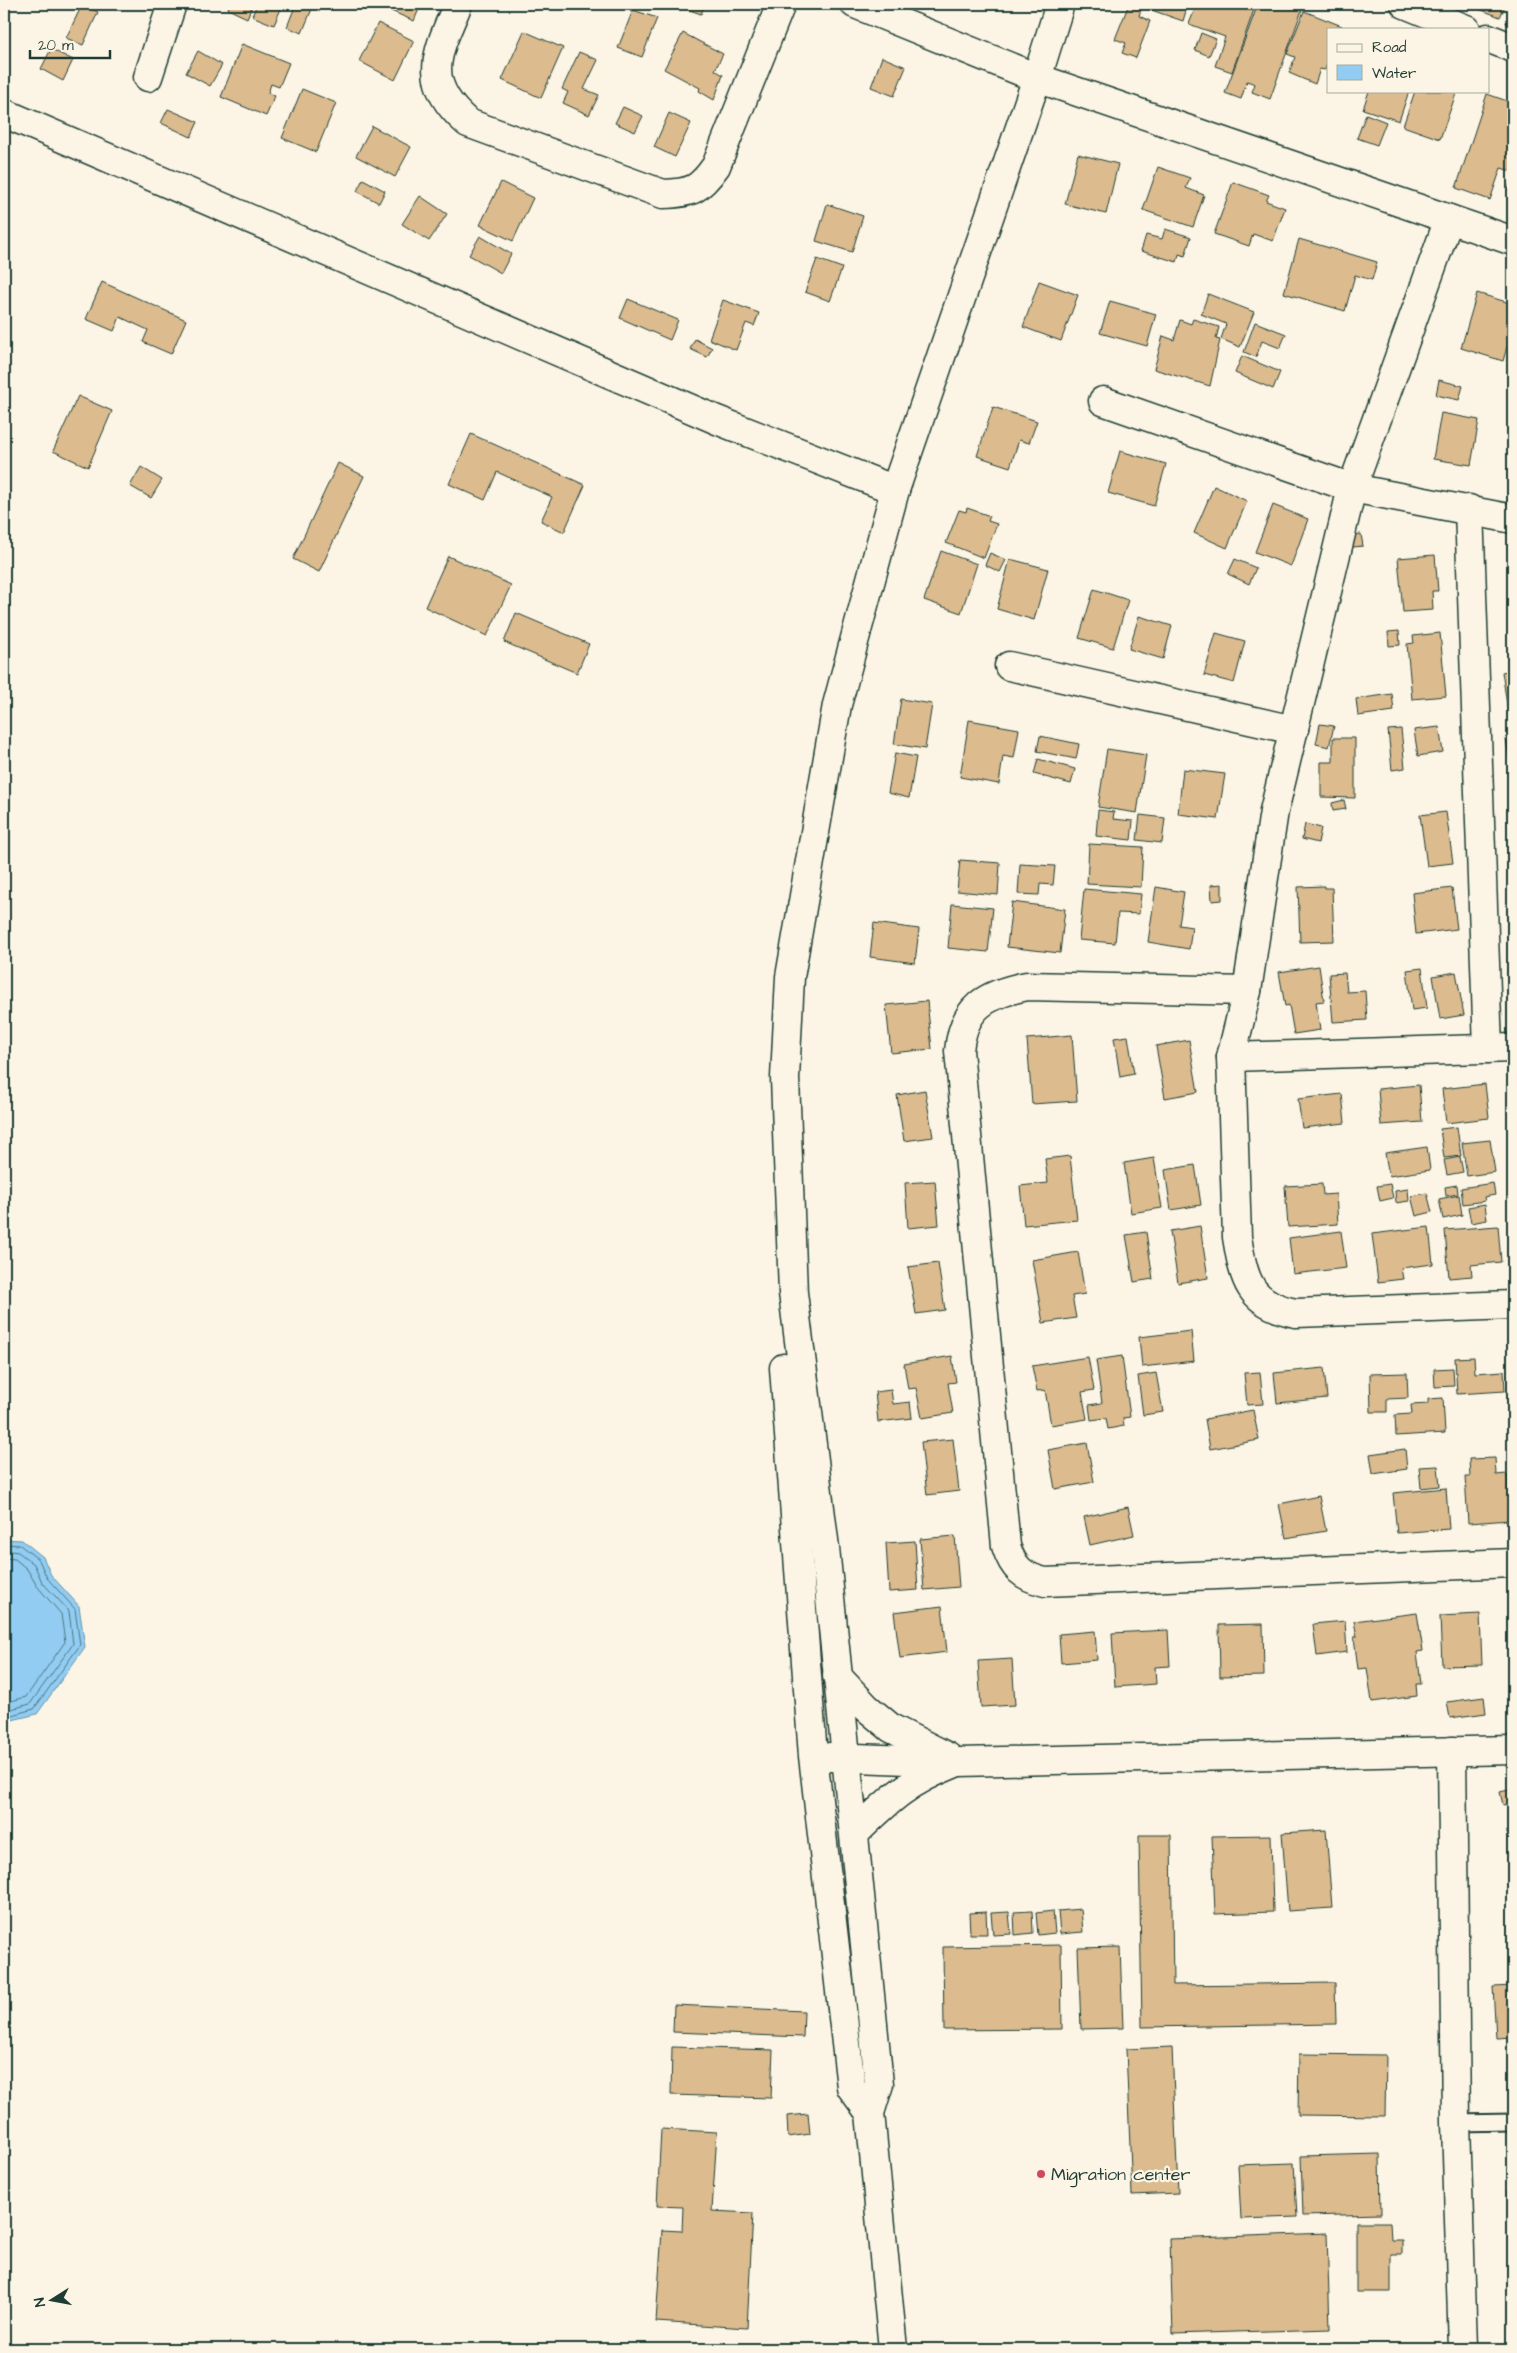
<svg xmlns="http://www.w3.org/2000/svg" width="1517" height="2353" font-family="'Architects Daughter',sans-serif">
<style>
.water{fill:#92ccf2;stroke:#6493a6}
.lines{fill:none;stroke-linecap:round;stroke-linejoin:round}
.shore{stroke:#4d7680;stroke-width:1}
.building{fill:#dcbb8e;stroke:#1f3d34}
.lane-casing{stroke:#1f3d34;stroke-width:19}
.street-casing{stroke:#1f3d34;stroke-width:31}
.secondary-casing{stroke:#1f3d34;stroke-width:31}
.lane{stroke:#fcf5e5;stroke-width:15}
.street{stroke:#fcf5e5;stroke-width:28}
.secondary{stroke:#fcf5e5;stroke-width:28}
.poi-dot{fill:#d1495b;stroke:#fcf5e5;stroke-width:2}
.labels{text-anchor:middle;stroke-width:4.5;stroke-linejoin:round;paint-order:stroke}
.poi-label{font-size:18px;fill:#1f3d34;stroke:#fcf5e5;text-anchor:start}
</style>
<rect width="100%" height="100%" fill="#fcf5e5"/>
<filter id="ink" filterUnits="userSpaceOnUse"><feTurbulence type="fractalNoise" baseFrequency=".02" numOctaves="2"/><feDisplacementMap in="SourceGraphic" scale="10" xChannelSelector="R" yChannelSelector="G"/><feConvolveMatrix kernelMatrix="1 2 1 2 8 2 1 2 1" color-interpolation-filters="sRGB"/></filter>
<g filter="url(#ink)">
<path class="water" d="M4 1539 22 1540 43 1557 51 1575 79 1606 85 1647 37 1714 4 1722Z"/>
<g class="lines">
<g class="shore">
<path d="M4 1544 20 1545 39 1560 47 1578 75 1609 80 1645 34 1709 4 1717"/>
<path d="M4 1550 18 1552 34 1564 42 1582 69 1611 73 1644 30 1704 4 1711"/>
<path d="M4 1558 15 1559 27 1569 37 1586 61 1614 65 1642 26 1697 4 1703"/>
</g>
</g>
<g class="building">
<path d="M230 4H253L247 18 228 9Z"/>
<path d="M257 4H283L274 25 252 16Z"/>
<path d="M296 4H314L302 33 287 27Z"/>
<path d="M375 4H421L414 21Z"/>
<path d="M685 4H705L701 14 684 8Z"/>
<path d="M1129 4 1141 9 1139 16 1150 21 1136 58 1122 53 1126 43 1115 39Z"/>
<path d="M1134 4H1188L1183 21Z"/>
<path d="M1197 4H1256L1232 72 1215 66 1225 37 1189 24Z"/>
<path d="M1258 4H1293L1303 7 1270 99 1252 92 1255 84 1247 81 1241 99 1225 93Z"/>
<path d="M1466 4H1506L1500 17Z"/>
<path d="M1513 4V25L1506 23Z"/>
<path d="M82 5 98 12 83 45 66 38Z"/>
<path d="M633 10 657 18 642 57 618 48Z"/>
<path d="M1304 11 1342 26 1341 29H1328V61L1325 70 1320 69 1315 84 1289 73 1295 57 1287 54Z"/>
<path d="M378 23 414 41 395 80 359 61Z"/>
<path d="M524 31 563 48 541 98 502 80Z"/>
<path d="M683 33 723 54 715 70 723 75 714 100 699 91 700 88 664 69Z"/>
<path d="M1201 33 1216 39 1209 56 1195 50Z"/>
<path d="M242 44 289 63 279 87 271 84 268 93 275 96 266 116 221 97Z"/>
<path d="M51 49 73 60 63 81 41 69Z"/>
<path d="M198 51 222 65 210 86 186 73Z"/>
<path d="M579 52 598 60 584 89 599 95 589 115 563 103 568 92 562 89Z"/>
<path d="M882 57 906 67 894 96 871 87Z"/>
<path d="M302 89 336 103 316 152 282 138Z"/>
<path d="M1369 91H1409L1399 121 1363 109Z"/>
<path d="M1415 91H1457L1440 139 1403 126Z"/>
<path d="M1487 94 1513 103V164L1511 171 1501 168 1490 200 1456 188Z"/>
<path d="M623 107 643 116 635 132 615 123Z"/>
<path d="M168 109 198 122 191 137 161 123Z"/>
<path d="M669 113 691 123 675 157 654 147Z"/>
<path d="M1366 114 1386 122 1377 145 1357 138Z"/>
<path d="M372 126 411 147 395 177 356 156Z"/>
<path d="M1078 154 1118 164 1106 214 1065 204Z"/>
<path d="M1158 167 1190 178 1186 188 1204 195 1193 227 1143 210Z"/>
<path d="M1513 175V191L1508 190Z"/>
<path d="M363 179 385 191 379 203 357 191Z"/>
<path d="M501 182 533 198 513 241 480 225Z"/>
<path d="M1233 182 1269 195 1266 201 1285 208 1273 241 1253 234 1249 246 1214 234Z"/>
<path d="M420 196 447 214 429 241 402 224Z"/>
<path d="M827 204 863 216 852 252 816 241Z"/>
<path d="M1165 229 1191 237 1185 256 1179 254 1177 262 1141 251 1146 235 1162 239Z"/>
<path d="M480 236 511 254 501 273 469 255Z"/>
<path d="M1299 239 1377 262 1372 280 1355 275 1345 311 1284 293Z"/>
<path d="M817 259 842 268 830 301 805 292Z"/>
<path d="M1039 281 1078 295 1061 341 1023 327Z"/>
<path d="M102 282 186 320 171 354 143 342 148 330 120 317 114 331 86 319Z"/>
<path d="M1477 293 1513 304V326L1503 361 1461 348Z"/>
<path d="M1208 294 1254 312 1240 347 1221 339 1226 324 1201 314Z"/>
<path d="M628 299 678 320 670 340 620 318Z"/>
<path d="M723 300 759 313 754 326 746 323 736 350 709 339Z"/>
<path d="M1110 301 1156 314 1147 346 1100 333Z"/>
<path d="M1193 319 1219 327 1216 339 1220 340 1210 386 1154 369 1163 336 1174 340 1180 320 1191 324Z"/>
<path d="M1255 322 1286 334 1280 348 1262 341 1256 357 1244 352Z"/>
<path d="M695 339 712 348 707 357 690 349Z"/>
<path d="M1242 356 1280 372 1273 389 1235 373Z"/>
<path d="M1439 380 1463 386 1459 400 1436 395Z"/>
<path d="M78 396 112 411 88 467 53 451Z"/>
<path d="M993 407 1037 421 1029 443 1019 440 1010 467 977 456Z"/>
<path d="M1441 413 1479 420 1471 465 1433 459Z"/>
<path d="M471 434 585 485 564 532 541 521 552 497 497 472 485 500 449 484Z"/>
<path d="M1120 451 1166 464 1154 506 1108 493Z"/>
<path d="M338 463 364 476 319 572 293 559Z"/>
<path d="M141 467 162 480 151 498 130 486Z"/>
<path d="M1214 486 1247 501 1227 548 1194 533Z"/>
<path d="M1273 505 1308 519 1291 566 1255 552Z"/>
<path d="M967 508 990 516 988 521 997 524 984 558 946 543 959 510 966 512Z"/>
<path d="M1361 534 1363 546 1353 547 1352 535Z"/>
<path d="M941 551 977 564 961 613 924 600Z"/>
<path d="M990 553 1006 560 1000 572 985 565Z"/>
<path d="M1435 555 1438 591H1432L1433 610 1403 612 1398 558Z"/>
<path d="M448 556 511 585 487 636 425 607Z"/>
<path d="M1010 559 1048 569 1034 620 997 609Z"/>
<path d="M1235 559 1256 568 1249 584 1228 574Z"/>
<path d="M1094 589 1128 600 1113 648 1079 638Z"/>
<path d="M516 613 589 644 577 673 504 642Z"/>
<path d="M1139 616 1172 626 1163 659 1129 649Z"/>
<path d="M1399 631 1400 645 1389 646 1388 632Z"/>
<path d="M1216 633 1245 641 1234 683 1204 675Z"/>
<path d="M1440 633 1446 696 1412 699 1407 644 1414 643 1413 636Z"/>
<path d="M1513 670V717L1509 718 1502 672Z"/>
<path d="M1392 694 1394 711 1358 716 1356 699Z"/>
<path d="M901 699 932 704 925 749 894 744Z"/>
<path d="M969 720 1019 729 1014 758 1003 756 999 784 960 777Z"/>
<path d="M1320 724 1334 726 1329 747 1316 744Z"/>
<path d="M1439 727 1443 752 1418 756 1414 730Z"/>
<path d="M1401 729 1405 768 1392 770 1388 730Z"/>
<path d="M1040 736 1079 744 1076 759 1037 751Z"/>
<path d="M1333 738H1355V798L1321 797V762H1333Z"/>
<path d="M1513 738V784L1506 739Z"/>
<path d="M1107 749 1146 755 1137 813 1098 807Z"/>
<path d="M895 753 916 757 909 798 888 793Z"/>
<path d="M1038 759 1075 769 1071 784 1034 774Z"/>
<path d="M1183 769 1225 774 1218 819 1178 814Z"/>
<path d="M1344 800 1346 809 1333 811 1332 803Z"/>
<path d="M1098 810 1114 812 1113 819 1133 821 1131 840 1096 836Z"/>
<path d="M1446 812 1453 863 1427 866 1420 815Z"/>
<path d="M1140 815 1165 818 1162 843 1137 840Z"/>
<path d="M1305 824 1321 828 1318 843 1302 839Z"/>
<path d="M1089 844 1143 847 1141 887 1087 884Z"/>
<path d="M960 860 1000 863 998 895 957 891Z"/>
<path d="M1020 864 1055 866 1053 885 1040 884 1039 895 1018 894Z"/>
<path d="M1222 884V900L1212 901 1211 885Z"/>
<path d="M1513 885V929L1509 886Z"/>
<path d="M1325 886V888H1332L1334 941 1300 942 1298 887Z"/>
<path d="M1156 887 1184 892 1179 925 1192 927 1189 949 1148 942Z"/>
<path d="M1452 888 1457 929 1416 934 1412 893Z"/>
<path d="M1084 889 1141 894 1139 914 1118 913 1115 943 1079 940Z"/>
<path d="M1012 902 1065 909 1060 953 1007 947Z"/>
<path d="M952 904 993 908 988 952 948 948Z"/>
<path d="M874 923 919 929 915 963 870 957Z"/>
<path d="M1319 966 1324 1001 1316 1002 1320 1030 1294 1034 1289 1005 1285 1006 1279 972Z"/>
<path d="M1422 968 1427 1008 1412 1010 1407 970Z"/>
<path d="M1456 972 1464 1015 1440 1019 1433 976Z"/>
<path d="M1345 973 1347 992 1365 991 1367 1020 1333 1022 1329 974Z"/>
<path d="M927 1001 932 1049 891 1053 886 1005Z"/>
<path d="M1072 1035 1077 1101 1032 1104 1027 1039Z"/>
<path d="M1128 1036 1134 1074 1120 1077 1114 1038Z"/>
<path d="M1189 1040 1198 1092 1165 1098 1156 1046Z"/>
<path d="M1485 1084 1489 1118 1446 1123 1442 1089Z"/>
<path d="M1419 1085 1422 1122 1381 1125 1378 1089Z"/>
<path d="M925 1090 933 1137 904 1141 897 1095Z"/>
<path d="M1342 1094 1345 1123 1302 1128 1298 1099Z"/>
<path d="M1457 1127 1461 1156 1444 1158 1440 1129Z"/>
<path d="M1490 1140 1495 1172 1467 1176 1462 1143Z"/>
<path d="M1427 1147 1430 1170 1389 1176 1385 1153Z"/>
<path d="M1070 1156 1077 1220 1024 1225 1020 1186 1048 1183 1045 1159Z"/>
<path d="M1460 1157 1463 1172 1447 1175 1444 1160Z"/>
<path d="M1154 1158 1162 1208 1131 1213 1124 1163Z"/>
<path d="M1195 1165 1201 1205 1171 1210 1165 1170Z"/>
<path d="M935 1181 939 1225 908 1228 905 1183Z"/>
<path d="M1493 1183 1495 1195 1484 1197 1485 1201 1463 1204 1461 1188Z"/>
<path d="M1322 1184 1323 1195 1336 1194 1338 1224 1288 1227 1285 1186Z"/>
<path d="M1390 1184 1393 1198 1380 1201 1377 1186Z"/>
<path d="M1457 1185 1458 1194 1446 1196 1445 1187Z"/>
<path d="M1408 1189 1409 1201 1396 1203 1395 1191Z"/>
<path d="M1427 1193 1432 1212 1416 1216 1411 1196Z"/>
<path d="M1459 1195 1462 1215 1443 1219 1439 1199Z"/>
<path d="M1485 1204 1487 1220 1471 1223 1468 1207Z"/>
<path d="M1200 1226 1208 1278 1178 1283 1170 1231Z"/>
<path d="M1498 1226 1501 1262 1471 1265 1472 1276 1449 1278 1445 1230Z"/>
<path d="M1429 1227 1433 1264 1401 1268 1403 1279 1378 1282 1372 1234Z"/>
<path d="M1341 1231 1346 1268 1293 1274 1289 1238Z"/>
<path d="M1146 1232 1153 1279 1134 1282 1126 1235Z"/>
<path d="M1078 1252 1085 1294 1072 1296 1076 1318 1043 1323 1032 1260Z"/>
<path d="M938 1263 945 1310 916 1314 908 1267Z"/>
<path d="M1191 1331 1194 1361 1142 1367 1139 1337Z"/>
<path d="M952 1356 956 1382 948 1383 953 1413 922 1418 916 1388 908 1389 904 1364Z"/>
<path d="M1122 1356 1130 1417 1123 1418 1124 1426 1108 1429 1106 1418 1091 1420 1089 1405 1102 1403 1096 1360Z"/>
<path d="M1088 1357 1094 1390 1082 1392 1087 1419 1051 1425 1045 1390 1037 1391 1032 1366Z"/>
<path d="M1474 1357 1475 1373 1504 1371 1505 1391 1457 1394 1455 1358Z"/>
<path d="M1324 1368 1327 1398 1277 1403 1274 1373Z"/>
<path d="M1453 1368 1454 1386 1435 1387 1434 1369Z"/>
<path d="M1260 1372 1263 1404 1247 1405 1244 1373Z"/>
<path d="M1156 1373 1163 1412 1143 1415 1138 1376Z"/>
<path d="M1407 1373 1408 1398 1387 1399V1412H1371L1370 1374Z"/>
<path d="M891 1390 893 1404 910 1402 912 1418 878 1422 875 1392Z"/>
<path d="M1443 1398 1445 1433 1396 1436 1395 1415 1412 1414 1411 1405 1428 1404V1399Z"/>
<path d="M1253 1410 1259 1440 1210 1449 1205 1419Z"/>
<path d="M953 1439 959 1491 927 1495 921 1442Z"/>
<path d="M1087 1443 1094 1482 1055 1489 1048 1450Z"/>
<path d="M1405 1449 1407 1469 1373 1474 1370 1454Z"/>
<path d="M1509 1454H1513V1478Z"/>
<path d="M1495 1458 1496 1475 1507 1474 1510 1520 1468 1523 1465 1477H1470L1469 1459Z"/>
<path d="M1438 1466 1440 1486 1421 1488 1419 1467Z"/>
<path d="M1446 1488 1449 1529 1397 1533 1393 1493Z"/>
<path d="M1319 1496 1326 1531 1286 1538 1279 1504Z"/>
<path d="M1128 1507 1134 1535 1090 1545 1084 1517Z"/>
<path d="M955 1536 959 1587 924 1590 920 1539Z"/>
<path d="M915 1541 918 1590 889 1592 886 1543Z"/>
<path d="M942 1606 947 1652 900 1658 894 1612Z"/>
<path d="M1417 1613 1423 1651 1417 1652 1421 1684H1416L1417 1696 1372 1702 1367 1668 1358 1669 1354 1637H1357L1354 1621Z"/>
<path d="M1480 1614 1482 1665 1442 1666 1440 1616Z"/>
<path d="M1345 1621 1347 1652 1317 1656 1313 1624Z"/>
<path d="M1263 1624 1264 1676 1220 1677 1219 1625Z"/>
<path d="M1168 1630 1170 1666 1155 1667 1156 1684 1115 1687 1112 1633Z"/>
<path d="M1095 1631 1097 1660 1061 1663 1059 1634Z"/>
<path d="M1012 1659 1015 1705 981 1707 978 1661Z"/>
<path d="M1484 1697 1486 1713 1450 1718 1447 1702Z"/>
<path d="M1513 1789V1803L1503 1805 1500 1792Z"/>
<path d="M1326 1830 1332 1908 1288 1911 1282 1833Z"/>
<path d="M1139 1835H1171L1173 1985 1335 1983 1336 2024 1142 2027Z"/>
<path d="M1271 1835 1273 1912 1215 1914 1212 1836Z"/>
<path d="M1081 1909 1083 1932 1060 1934 1058 1911Z"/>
<path d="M1032 1911 1033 1933 1015 1935 1014 1912Z"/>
<path d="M1053 1911 1055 1933 1038 1935 1036 1913Z"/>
<path d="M986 1912 987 1934H970L969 1913Z"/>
<path d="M1009 1912 1011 1934 993 1935 991 1913Z"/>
<path d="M1061 1945 1062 2029 944 2030 943 1947Z"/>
<path d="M1120 1947 1123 2028 1081 2029 1078 1948Z"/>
<path d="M1513 1986V2037L1496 2038 1493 1987Z"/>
<path d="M674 2005 804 2011 803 2037 673 2032Z"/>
<path d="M672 2047 773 2050 771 2098 671 2095Z"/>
<path d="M1172 2047 1178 2193 1132 2195 1126 2049Z"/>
<path d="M1299 2054 1386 2055 1385 2116 1298 2115Z"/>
<path d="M808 2114 810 2134 788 2137 787 2116Z"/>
<path d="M661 2129 717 2132 712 2211 753 2213 747 2328 656 2322 662 2230 682 2231 683 2207 657 2206Z"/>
<path d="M1380 2154 1381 2214 1303 2216 1301 2156Z"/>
<path d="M1294 2163 1297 2217 1241 2219 1238 2165Z"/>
<path d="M1508 2190H1513V2237Z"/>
<path d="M1356 2222H1390L1391 2240H1402V2254H1391V2292H1356Z"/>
<path d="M1327 2233 1330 2329 1173 2334 1170 2239Z"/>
<path d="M392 2345 486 2349H392Z"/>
</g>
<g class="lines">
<defs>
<path id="lane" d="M1456 2123 1513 2122"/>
<g id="street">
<path d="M458 4C437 53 420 82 468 123L663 194C692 193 699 190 716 166L781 4"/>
<path d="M855 4 1037 78 1449 219 1352 488 1274 811 1247 991 1231 1057 1237 1237C1244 1280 1249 1304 1296 1313L1513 1305"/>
<path d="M1405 4 1466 29"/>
<path d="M1488 38 1513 48"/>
<path d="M148 77 172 4"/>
<path d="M4 113 717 420 895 490"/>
<path d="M1449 219 1513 241"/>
<path d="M1103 401 1352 488 1513 519"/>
<path d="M1469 509 1488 1049"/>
<path d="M1009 666 1294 730"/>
<path d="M1247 991 1027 986C986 994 963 1007 959 1051L1006 1546C1013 1568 1023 1577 1045 1582L1513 1563"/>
<path d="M1231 1057 1513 1048"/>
<path d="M1452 1751 1456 2123 1463 2349"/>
</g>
<g id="secondary">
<path d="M784 1368 813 1756 851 2087 870 2113"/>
<path d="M837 1676 867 1708 891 1728 948 1757"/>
<path d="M830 1757 959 1762 1513 1750"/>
<path d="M855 1833C889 1800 907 1782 953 1764"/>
<path d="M893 2349 870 2113 879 2084 825 1548 793 1293 785 1078 790 977 837 705 895 490 1037 78 1060 4"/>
</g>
</defs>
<use href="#lane" class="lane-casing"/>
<use href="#street" class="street-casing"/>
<use href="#secondary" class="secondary-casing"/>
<use href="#lane" class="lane"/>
<use href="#street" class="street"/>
<use href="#secondary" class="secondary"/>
</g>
</g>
<circle class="poi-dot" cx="1041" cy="2174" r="5"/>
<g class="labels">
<g class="poi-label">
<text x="1051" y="2180">Migration center</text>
</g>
</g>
<rect width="1517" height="2353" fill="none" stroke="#fcf5e5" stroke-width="20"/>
<rect x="10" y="10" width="1497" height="2333" fill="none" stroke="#1f3d34" stroke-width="2" filter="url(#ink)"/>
<rect x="1327" y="28" width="162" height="65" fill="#fcf5e5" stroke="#a4ab9e"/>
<rect x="1337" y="44" width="25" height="8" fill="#fcf5e5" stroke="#a4ab9e"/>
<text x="1372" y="52" font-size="15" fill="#1f3d34">Road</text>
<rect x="1337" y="65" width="25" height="15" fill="#92ccf2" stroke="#a4ab9e"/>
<text x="1372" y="78" font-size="15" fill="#1f3d34">Water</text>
<g transform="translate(52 2300) rotate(259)" stroke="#fcf5e5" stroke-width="4" paint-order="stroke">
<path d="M0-4L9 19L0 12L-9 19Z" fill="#1f3d34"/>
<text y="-8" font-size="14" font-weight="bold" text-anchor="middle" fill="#1f3d34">N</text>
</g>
<path d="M30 50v8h80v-8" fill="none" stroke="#1f3d34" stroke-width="2.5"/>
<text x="38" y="50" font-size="15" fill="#1f3d34" stroke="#fcf5e5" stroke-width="4" paint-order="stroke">20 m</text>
</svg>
